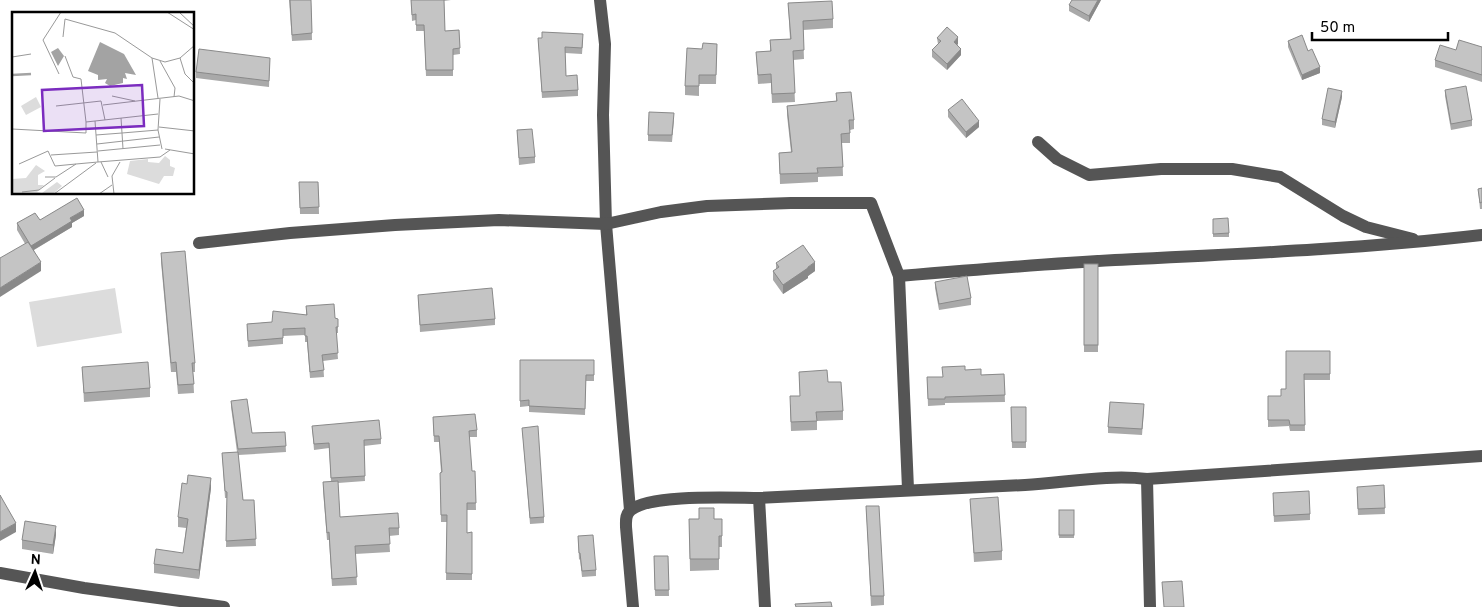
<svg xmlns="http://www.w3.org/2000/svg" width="1482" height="607" font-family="Overpass,sans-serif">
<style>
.garden{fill:#dcdcdc}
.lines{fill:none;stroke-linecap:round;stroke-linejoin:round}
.minor{stroke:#555;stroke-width:12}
.wall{fill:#a9a9a9}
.shaded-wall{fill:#898989}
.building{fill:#c4c4c4;stroke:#898989}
.inset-river{fill:none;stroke:#a3a3a3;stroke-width:2.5}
.inset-road{fill:none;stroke:#999;stroke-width:1}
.view{fill:#7b2cbf;fill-opacity:0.15;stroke:#7b2cbf;stroke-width:2.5}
.inset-edge{fill:none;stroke:#000;stroke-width:2.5}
</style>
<rect width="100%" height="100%" fill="#fff"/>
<path class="garden" d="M115 288 122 333 37 347 29 302Z"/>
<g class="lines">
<g class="minor">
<path d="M600 0 605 44 603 115 606 224 630 510"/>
<path d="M1038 142 1057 159 1089 175 1161 169H1232L1280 177 1343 216 1366 227 1413 239"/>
<path d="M199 243 290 233 395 225 499 220 606 224 661 212 707 206 791 203H871L899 276 908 489"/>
<path d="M899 276C971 270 1043 264 1115 260 1237 254 1360 249 1482 235"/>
<path d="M1147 479 1150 607"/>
<path d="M759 498C847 493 936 489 1025 485 1064 483 1108 474 1147 479L1482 456"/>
<path d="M0 573 84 588 224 607"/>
<path d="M633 607 626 527C626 521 625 514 631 510 650 494 732 498 759 498L765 607"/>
</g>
</g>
<g class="wall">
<path d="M289 0H311L312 40 292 41Z"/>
<path d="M411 0H451L444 1 445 31 459 30 460 54 453 55V76H426L424 31H416V20L412 21Z"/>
<path d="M1101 0 1089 22 1069 11V5Z"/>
<path d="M788 3 833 19V28L803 30 804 59 793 60 795 102 772 103 771 83 758 84 756 52 770 51V40L790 39Z"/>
<path d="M542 32 583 40 582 54 565 53 566 76 578 90V96L542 98 538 38H542Z"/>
<path d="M937 38 958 44 957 45 961 55 947 70 932 57V50L938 44Z"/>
<path d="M1288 41 1308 51 1320 73 1302 80 1288 47Z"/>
<path d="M717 44 716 84H699V96L685 95V86L702 49Z"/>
<path d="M1482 47V82L1435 67V60L1456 50Z"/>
<path d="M270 58 269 87 196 78V72Z"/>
<path d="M1445 90 1472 120V126L1451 130 1445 96Z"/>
<path d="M836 93 854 120V129L850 130V143H842L843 176 818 177V182L780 184 779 153 791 152 787 115V106L836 101Z"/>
<path d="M1342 97 1335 128 1322 125V119Z"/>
<path d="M948 110 979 127 966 138 948 117Z"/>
<path d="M674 120 672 142 648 141V135Z"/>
<path d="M517 130 535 157V163L519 165Z"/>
<path d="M299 182H318L319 214H300Z"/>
<path d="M1482 188V209H1480L1478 189Z"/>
<path d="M84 216 72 223V227L34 250 41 271 17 230V223L40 220Z"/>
<path d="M1213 219 1229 233V237H1213Z"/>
<path d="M161 253 195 363V372H193L194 393 178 394 176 372H171L161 262Z"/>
<path d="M776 263 815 271 808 276V278L783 294 773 280V271L776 269Z"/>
<rect x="1084" y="264" width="14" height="88"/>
<path d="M935 282 971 298V305L939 310 935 288Z"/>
<path d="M418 295 495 319V325L420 332Z"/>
<path d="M306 306 335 318 338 319V333H336L338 359 323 361 324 377 310 378 307 342H305V335L283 336V344L248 347 247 324 272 322 306 315Z"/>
<path d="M1330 351V380H1304L1305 431H1290L1289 426 1268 427V396H1281L1286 389Z"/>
<path d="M520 360H594V381H586L585 415 529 412V406L520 407Z"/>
<path d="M82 367 150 388V397L84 402Z"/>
<path d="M965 370 981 375 1004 374 1005 402 945 403V405L928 406 927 377H942Z"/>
<path d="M799 372 828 382 843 411V420L817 421V430L791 431 790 405 800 396Z"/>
<path d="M231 401 252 433 285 432 286 452 238 455 243 500H254L256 546 226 547 227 498H225L222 453 237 452 231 407Z"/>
<path d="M1011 407H1026V448H1012Z"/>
<path d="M1144 410 1142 435 1108 433V427Z"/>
<path d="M433 417 477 430V437H469L472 471H475L476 510H467V533L472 532V580H446L447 522H441L440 473 441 472 439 442H434Z"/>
<path d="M312 426 381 439V444L364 446 365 481 338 483 340 517 399 528V535L389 536 390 552 355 554 357 585 332 586 329 540H327L323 490V482H331L329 448 314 450Z"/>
<path d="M522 428 544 517V523L530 524Z"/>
<path d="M1384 485 1385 514 1358 515 1357 493Z"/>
<path d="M211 488 199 579 154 573V564L183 553 186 528 178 527V517Z"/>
<path d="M970 499 1002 551V560L974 562Z"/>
<path d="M1273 500 1310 514V520L1274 522Z"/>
<path d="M866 506 884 596V605L871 606Z"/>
<rect x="1059" y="510" width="15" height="28"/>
<path d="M689 519H722V547H719V570L690 571Z"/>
<path d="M56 535 53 554 22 549V540Z"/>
<path d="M578 536 596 570V576L582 577 580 559 579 560Z"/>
<path d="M654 556H668L669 596H655Z"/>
</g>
<g class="shaded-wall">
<path d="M1098 0H1101L1089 22V16Z"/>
<path d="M958 37V44L954 48V42Z"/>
<path d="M961 49V55L947 70V64Z"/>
<path d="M1320 67V73L1302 80V75Z"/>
<path d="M1342 91V97L1335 128V122Z"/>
<path d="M979 121V127L966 138V132Z"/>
<path d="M84 210V216L72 223V227L30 252V246L70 218Z"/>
<path d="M41 262V271L0 297V288Z"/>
<path d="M815 262V271L808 276V278L783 294V285Z"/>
<path d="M211 478V488L199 579V570Z"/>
<path d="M16 523V532L0 541V532Z"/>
<path d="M56 526V535L53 554V545Z"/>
</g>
<g class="building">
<path d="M290 0H311L312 33 292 35Z"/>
<path d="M411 0H444L445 31 459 30 460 48 453 49V70H426L424 25H416V14L412 15Z"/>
<path d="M1072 0H1098L1089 16 1069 5Z"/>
<path d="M832 1 833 19 803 21 804 50 793 51 795 93 772 94 771 74 758 75 756 52 771 51 770 40 791 39 788 3Z"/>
<path d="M947 27 958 37 954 42 961 49 947 64 932 50 941 41 937 38Z"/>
<path d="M542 32 583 34 582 48 565 47 566 76 577 75 578 90 542 92 538 38H542Z"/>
<path d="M1302 35 1308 51 1312 49 1320 67 1302 75 1288 41Z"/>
<path d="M1459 40 1482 47V75L1435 60 1440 45 1456 50Z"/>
<path d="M703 43 717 44 716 75H699V86H685L687 48 702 49Z"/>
<path d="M199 49 270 58 269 81 196 72Z"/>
<path d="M1466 86 1472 120 1451 124 1445 90Z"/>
<path d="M1328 88 1342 91 1335 122 1322 119Z"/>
<path d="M851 92 854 120H849L850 133 841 134 843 167 817 168 818 173 780 174 779 153 792 152 787 106 837 101 836 93Z"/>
<path d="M962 99 979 121 966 132 948 110Z"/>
<path d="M649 112 674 113 672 135H648Z"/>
<path d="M532 129 535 157 519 158 517 130Z"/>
<path d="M299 182H318L319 207 300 208Z"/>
<path d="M1482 188V202L1480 203 1478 189Z"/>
<path d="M77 198 84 210 70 218 72 221 31 246 17 223 35 213 40 220Z"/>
<path d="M1228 218 1229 233 1213 234V219Z"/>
<path d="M28 242 41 262 0 288V258Z"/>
<path d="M803 245 815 262 808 267V268L783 285 773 271 779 267 776 263Z"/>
<path d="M185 251 195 363H192L194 384 178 385 176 362 171 363 161 253Z"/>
<rect x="1084" y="264" width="14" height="81"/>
<path d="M967 276 971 298 939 304 935 282Z"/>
<path d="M492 288 495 319 420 325 418 295Z"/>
<path d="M334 304 335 318 338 319V327H336L338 353 322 355 324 370 310 372 307 336H305V328L283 329V338L248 341 247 324 272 322 273 311 307 315 306 306Z"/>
<path d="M1286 351H1330V374H1304L1305 425H1290L1289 420H1268V396H1281V389H1286Z"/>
<path d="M520 360H594V375H586L585 409 529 406V400L520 401Z"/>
<path d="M148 362 150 388 84 393 82 367Z"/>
<path d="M965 366V370L981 369V375L1004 374 1005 395 945 397V399H928L927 377H943L942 367Z"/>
<path d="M827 370 828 382H841L843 411 816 412 817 421 791 422 790 396H800L799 372Z"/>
<path d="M247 399 252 433 285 432 286 446 238 449 231 401Z"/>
<path d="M1110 402 1144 404 1142 429 1108 427Z"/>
<path d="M1011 407H1026V442H1012Z"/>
<path d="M475 414 477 430 469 431 472 471H475L476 503H467V533L472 532V574L446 573 447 515H441L440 473 442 472 439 436H434L433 417Z"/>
<path d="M379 420 381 439 364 440 365 476 331 478 329 443 314 444 312 426Z"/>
<path d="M538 426 544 517 530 518 522 428Z"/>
<path d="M238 452 243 500H254L256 539 226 541 227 492 225 491 222 453Z"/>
<path d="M188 475 211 478 199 570 154 564 156 549 183 553 188 519 178 517 182 483 187 484Z"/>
<path d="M338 481 340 517 398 513 399 528H389L390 544 355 546 357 577 332 579 329 532 327 533 323 482Z"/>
<path d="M1384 485 1385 508 1358 509 1357 487Z"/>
<path d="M1309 491 1310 514 1274 516 1273 493Z"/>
<path d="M0 495 16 523 0 532Z"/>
<path d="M998 497 1002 551 974 553 970 499Z"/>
<path d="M866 506H879L884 596H871Z"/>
<path d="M699 508H714V519H722V536H719V559H690L689 519H699Z"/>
<rect x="1059" y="510" width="15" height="25"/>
<path d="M25 521 56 526 53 545 22 540Z"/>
<path d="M593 535 596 570 582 571 580 553H579L578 536Z"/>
<path d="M654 556H668L669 590H655Z"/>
<path d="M1182 581 1184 607H1164L1162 582Z"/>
<path d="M831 602 832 607H796L795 604Z"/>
</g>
<g transform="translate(12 12)">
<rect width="182" height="182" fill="#fff"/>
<path d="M24 153 33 159 26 163V173H32L25 180 30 181 45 170 50 174 41 182H0V167L14 166Z" fill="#dcdcdc"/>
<path d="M153 144 158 148V154L163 156 161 164H152L147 172 115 162 118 149 136 147V150L147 151Z" fill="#dcdcdc"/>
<path d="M24 85 29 95 14 103 9 94Z" fill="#dcdcdc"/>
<path d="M88 30 112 42 124 63 113 61 115 67 111 66V71L98 74 93 71 95 67 86 68V63L76 59ZM46 36 52 44 46 54 39 40Z" fill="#a3a3a3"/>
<path class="inset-river" d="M0 63 19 62"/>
<path class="inset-road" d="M155 0 183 18M167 0 183 15M51 25 53 7 103 21 140 46 153 50 168 46 183 33M53 44 61 65 69 67 74 110M0 45 19 42M140 46 146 86M168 46 173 62 183 72M148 49 163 76 162 85M47 62 31 28 49 0M100 84 123 89M148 87 146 118 150 137M91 93 167 84 183 89M44 94 89 89 93 108M109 106 110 121 146 118M83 109 146 102M147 115 183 119M0 117 74 121V110L83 109 86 150 148 145 158 138M84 123 110 121 111 137M85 132 147 125M153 137 183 142M86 139 148 133M39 143 85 140M89 150 96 165M7 152 36 139 43 154 64 152M33 165H44L64 152 86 150M10 180 27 178 43 166M42 182 84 151M87 182 100 173M102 182 100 164 108 150"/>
<path class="view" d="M130 73 132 114 32 119 30 78Z"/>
<rect width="182" height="182" class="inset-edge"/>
</g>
<g transform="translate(35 572) rotate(3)" stroke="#ffffff" stroke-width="4" paint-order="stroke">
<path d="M0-4L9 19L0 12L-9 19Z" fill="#000000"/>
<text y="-8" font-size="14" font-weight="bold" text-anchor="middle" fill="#000000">N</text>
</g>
<path d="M1312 32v8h136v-8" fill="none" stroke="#000000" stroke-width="2.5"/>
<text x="1320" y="32" font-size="15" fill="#000000" stroke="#ffffff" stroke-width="4" paint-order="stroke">50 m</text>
</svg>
